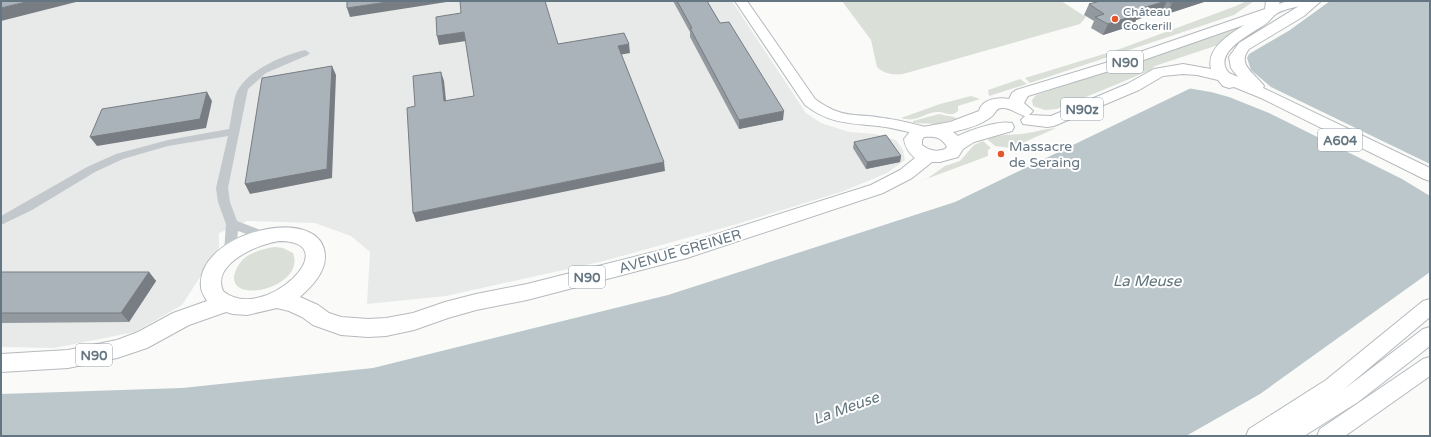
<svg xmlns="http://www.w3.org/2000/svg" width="1431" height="437" font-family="'Varela Round',sans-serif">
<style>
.built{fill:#e8e9e9}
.green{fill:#dadfd7}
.water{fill:#bbc7cb}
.pier{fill:#fafaf8}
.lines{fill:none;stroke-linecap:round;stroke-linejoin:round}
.secondary-casing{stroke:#b3babf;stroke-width:2}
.primary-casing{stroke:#b5babe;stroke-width:2}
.minor{fill:#c3c8cc;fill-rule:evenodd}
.secondary{fill:#fff;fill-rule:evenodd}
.primary{fill:#fff;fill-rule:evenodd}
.wall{fill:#929a9f}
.shaded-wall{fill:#777d82}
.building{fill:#aab3b9;stroke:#777d82}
.poi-dot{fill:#e4572e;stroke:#fff;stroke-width:1.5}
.labels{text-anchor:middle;stroke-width:4;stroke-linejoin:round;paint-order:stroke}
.far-poi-label{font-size:12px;fill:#657683;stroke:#fff;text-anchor:start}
.shield{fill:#fff;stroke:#939fa8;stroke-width:1}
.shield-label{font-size:13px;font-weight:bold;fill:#657683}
.poi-label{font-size:14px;fill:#657683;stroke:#fff;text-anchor:start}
.street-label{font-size:14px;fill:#657683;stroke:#fff}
.water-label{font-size:15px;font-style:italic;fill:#60757c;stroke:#fff}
</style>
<rect width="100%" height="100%" fill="#fafaf8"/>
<path class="built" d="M1 1H732L806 113 821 123 849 132 876 134 896 140 903 150 905 160 887 173 844 191 737 224 604 261 446 296 367 304 370 252 351 236 315 223 247 221 219 233V248L182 305 135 332 54 348 1 347Z"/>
<g class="green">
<path d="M842 1H1061L1086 17 1080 24 903 74C894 75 884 74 877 67L871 40Z"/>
<path d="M1247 1H1254L1234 15 1030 83 1025 78 1117 50 1236 6Z"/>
<path d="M1254 22 1227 42 1155 66 1151 70 1057 109 1045 110 1033 106 1032 100 1036 95Z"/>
<path d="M1020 79 1027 84 989 96 988 90Z"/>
<path d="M971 96 980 99 958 106V111C951 118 945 111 937 112 922 113 919 123 901 118L940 104Z"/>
<path d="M939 114 954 117 957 119 937 124 913 123V121Z"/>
<path d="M1056 128 1011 148 995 146 987 139C1001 134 1007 135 1021 134 1032 133 1043 129 1056 128Z"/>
<path d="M983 141 991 148 988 150V156L918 182 928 178 945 166 960 161 974 145Z"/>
<path d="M275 247 283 248 293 253C307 291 214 308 238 266 245 253 262 249 275 247Z"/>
</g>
<path class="water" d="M1330 1H1430V272L1260 394 1186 436H1V394L182 388 373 368 668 295 955 202 1189 89 1290 30Z"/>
<path class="pier" d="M1250 52 1247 58 1251 70 1271 87 1430 164V196L1402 179 1269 113 1229 97 1211 92 1187 88Z"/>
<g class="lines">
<defs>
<g id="secondary">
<path d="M735 1H747L815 99C842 119 853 113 883 118 899 120 914 124 929 128L932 131 929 134 924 136C909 132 894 128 878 126 849 123 830 124 805 105Z"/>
<path d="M1430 299V317L1343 390 1423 329 1430 327V346L1358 402 1304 436H1246L1249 429 1326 380 1423 301Z"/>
<path d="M1430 357V376L1345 436H1317L1320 429 1423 359Z"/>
</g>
<path id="primary" d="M1266 1H1280L1279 4 1287 1H1321L1304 16 1249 49C1236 65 1256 74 1264 86L1263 88 1430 168V181L1424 179 1261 98 1234 87 1229 88 1223 86 1218 80 1197 75 1183 74 1163 76 1139 90 1054 126 1047 127 1023 124 1021 120 1025 116C1017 114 1010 107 1002 108 995 108 996 114 991 117 981 125 966 129 953 132L958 136C970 130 999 120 1012 123L1014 127 1012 131 974 142 963 149 958 157 940 162H932L912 178 883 193 687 258 527 300 476 310 448 318 414 330 386 336 368 337 341 335 313 325 302 317 289 311 277 308 247 315 233 314 226 312 189 325 147 348 117 358 68 368 1 372V354L68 350 117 340 138 332 173 313 207 301C205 297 201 292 201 287 195 232 325 201 325 257 325 273 311 287 300 297L318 305 329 313 341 317 368 319 386 318 413 313 445 302 476 294 527 284 685 244 871 185 900 170 915 158C909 153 905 147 904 139L912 129 950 122 979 111C982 99 998 97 1009 99L1012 93 1016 90 1125 57 1265 9ZM1299 6 1239 43 1229 57 1231 68 1238 77 1229 73C1211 53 1251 34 1264 25 1269 22 1272 17 1276 14 1281 10 1293 8 1299 6ZM1244 25C1229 35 1206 48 1211 69L1183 64 1154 69 1127 84 1051 116 1029 115 1033 111 1024 103 1028 96 1135 63ZM924 137C934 136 942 137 947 147L945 149C937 152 929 151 922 145V140ZM279 241C349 241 264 325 223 291 211 263 259 244 279 241Z"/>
</defs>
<use href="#secondary" class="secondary-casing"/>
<use href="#primary" class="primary-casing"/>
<path class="minor" d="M305 50 310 53 308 55 266 73 248 89 228 188 230 202 237 221 268 233 270 236 268 239 264 240 238 231 236 252 234 255 230 257 226 255 224 252 226 224 218 202 216 188 228 136 168 146 123 159 95 172 32 210 1 225V216L87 167 116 154 168 140 229 129C232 118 233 96 239 88 251 69 284 55 305 50Z"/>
<use href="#secondary" class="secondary"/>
<use href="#primary" class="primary"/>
</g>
<g class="wall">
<path d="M673 1H707L720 23 783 120 739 129 690 37V32Z"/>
<path d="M1100 1H1207L1167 14 1162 11 1136 20 1134 25 1103 35 1091 28 1094 21 1084 15 1089 4Z"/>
<path d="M854 142 901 156 900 162 866 169 853 148Z"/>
<path d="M1 272H149L156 281 129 322 1 323Z"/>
</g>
<g class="shaded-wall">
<path d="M30 1H80L1 21V8Z"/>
<path d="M394 1H453L350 17 347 8Z"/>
<path d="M1166 1H1167L1162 11 1136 20 1134 25 1103 35 1108 24 1133 11Z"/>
<path d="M1180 1H1207L1167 14 1172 3Z"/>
<path d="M464 32 466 41 439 45 437 36Z"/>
<path d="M629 44 630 53 619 55 618 46Z"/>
<path d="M332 66 336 75 332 178 250 194 245 184Z"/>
<path d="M441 72 444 81 447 110 444 101Z"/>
<path d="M207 92 212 101 206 128 97 146 90 137Z"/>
<path d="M784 111 783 120 739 129V120Z"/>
<path d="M901 156 900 162 866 169 867 162Z"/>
<path d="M664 162 665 171 416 222 413 213Z"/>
<path d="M149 272 156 281 129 322 121 313Z"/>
</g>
<g class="building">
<path d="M1 1H30L1 8Z"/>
<path d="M347 1H394L347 8Z"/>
<path d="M460 1H545L558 44 624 33 629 44 618 46 664 162 413 213 407 108 415 106 413 76 441 72 444 101 474 96 464 32 437 36 436 17 461 13Z"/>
<path d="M677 1H707L720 23 729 22 784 111 739 120 690 28H692Z"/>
<path d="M1100 1H1166L1133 11 1139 14 1108 24 1095 17 1104 14 1089 4Z"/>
<path d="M1168 1H1180L1172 3Z"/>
<path d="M332 66 327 169 245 184 262 78Z"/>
<path d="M207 92 200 119 90 137 102 109Z"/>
<path d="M886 135 901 156 867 162 854 142Z"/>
<path d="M1 272H149L121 313H1Z"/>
</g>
<g class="poi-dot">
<circle cx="1115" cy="19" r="4"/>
<circle cx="1001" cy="154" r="4"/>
</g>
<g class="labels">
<g class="far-poi-label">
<text x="1123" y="16">Château<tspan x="1123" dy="14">Cockerill</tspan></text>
</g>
<g class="shield">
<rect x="1107" y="51" width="36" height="22" rx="3"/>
<rect x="1061" y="98" width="42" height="22" rx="3"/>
<rect x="1318" y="129" width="44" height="22" rx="3"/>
<rect x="569" y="266" width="36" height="22" rx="3"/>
<rect x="76" y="344" width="36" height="22" rx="3"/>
</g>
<g class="shield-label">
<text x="1125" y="67">N90</text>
<text x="1082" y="114">N90z</text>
<text x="1340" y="145">A604</text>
<text x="587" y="282">N90</text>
<text x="94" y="360">N90</text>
</g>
<g class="poi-label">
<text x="1009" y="151">Massacre<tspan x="1009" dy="16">de Seraing</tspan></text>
</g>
<g class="street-label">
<text transform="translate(680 251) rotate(-16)" y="5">AVENUE GREINER</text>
</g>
<g class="water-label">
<text x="1147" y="286">La Meuse</text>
<text transform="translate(846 408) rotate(-20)" y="5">La Meuse</text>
</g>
</g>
<rect width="1431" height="437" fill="none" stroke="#657683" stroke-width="4"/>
</svg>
